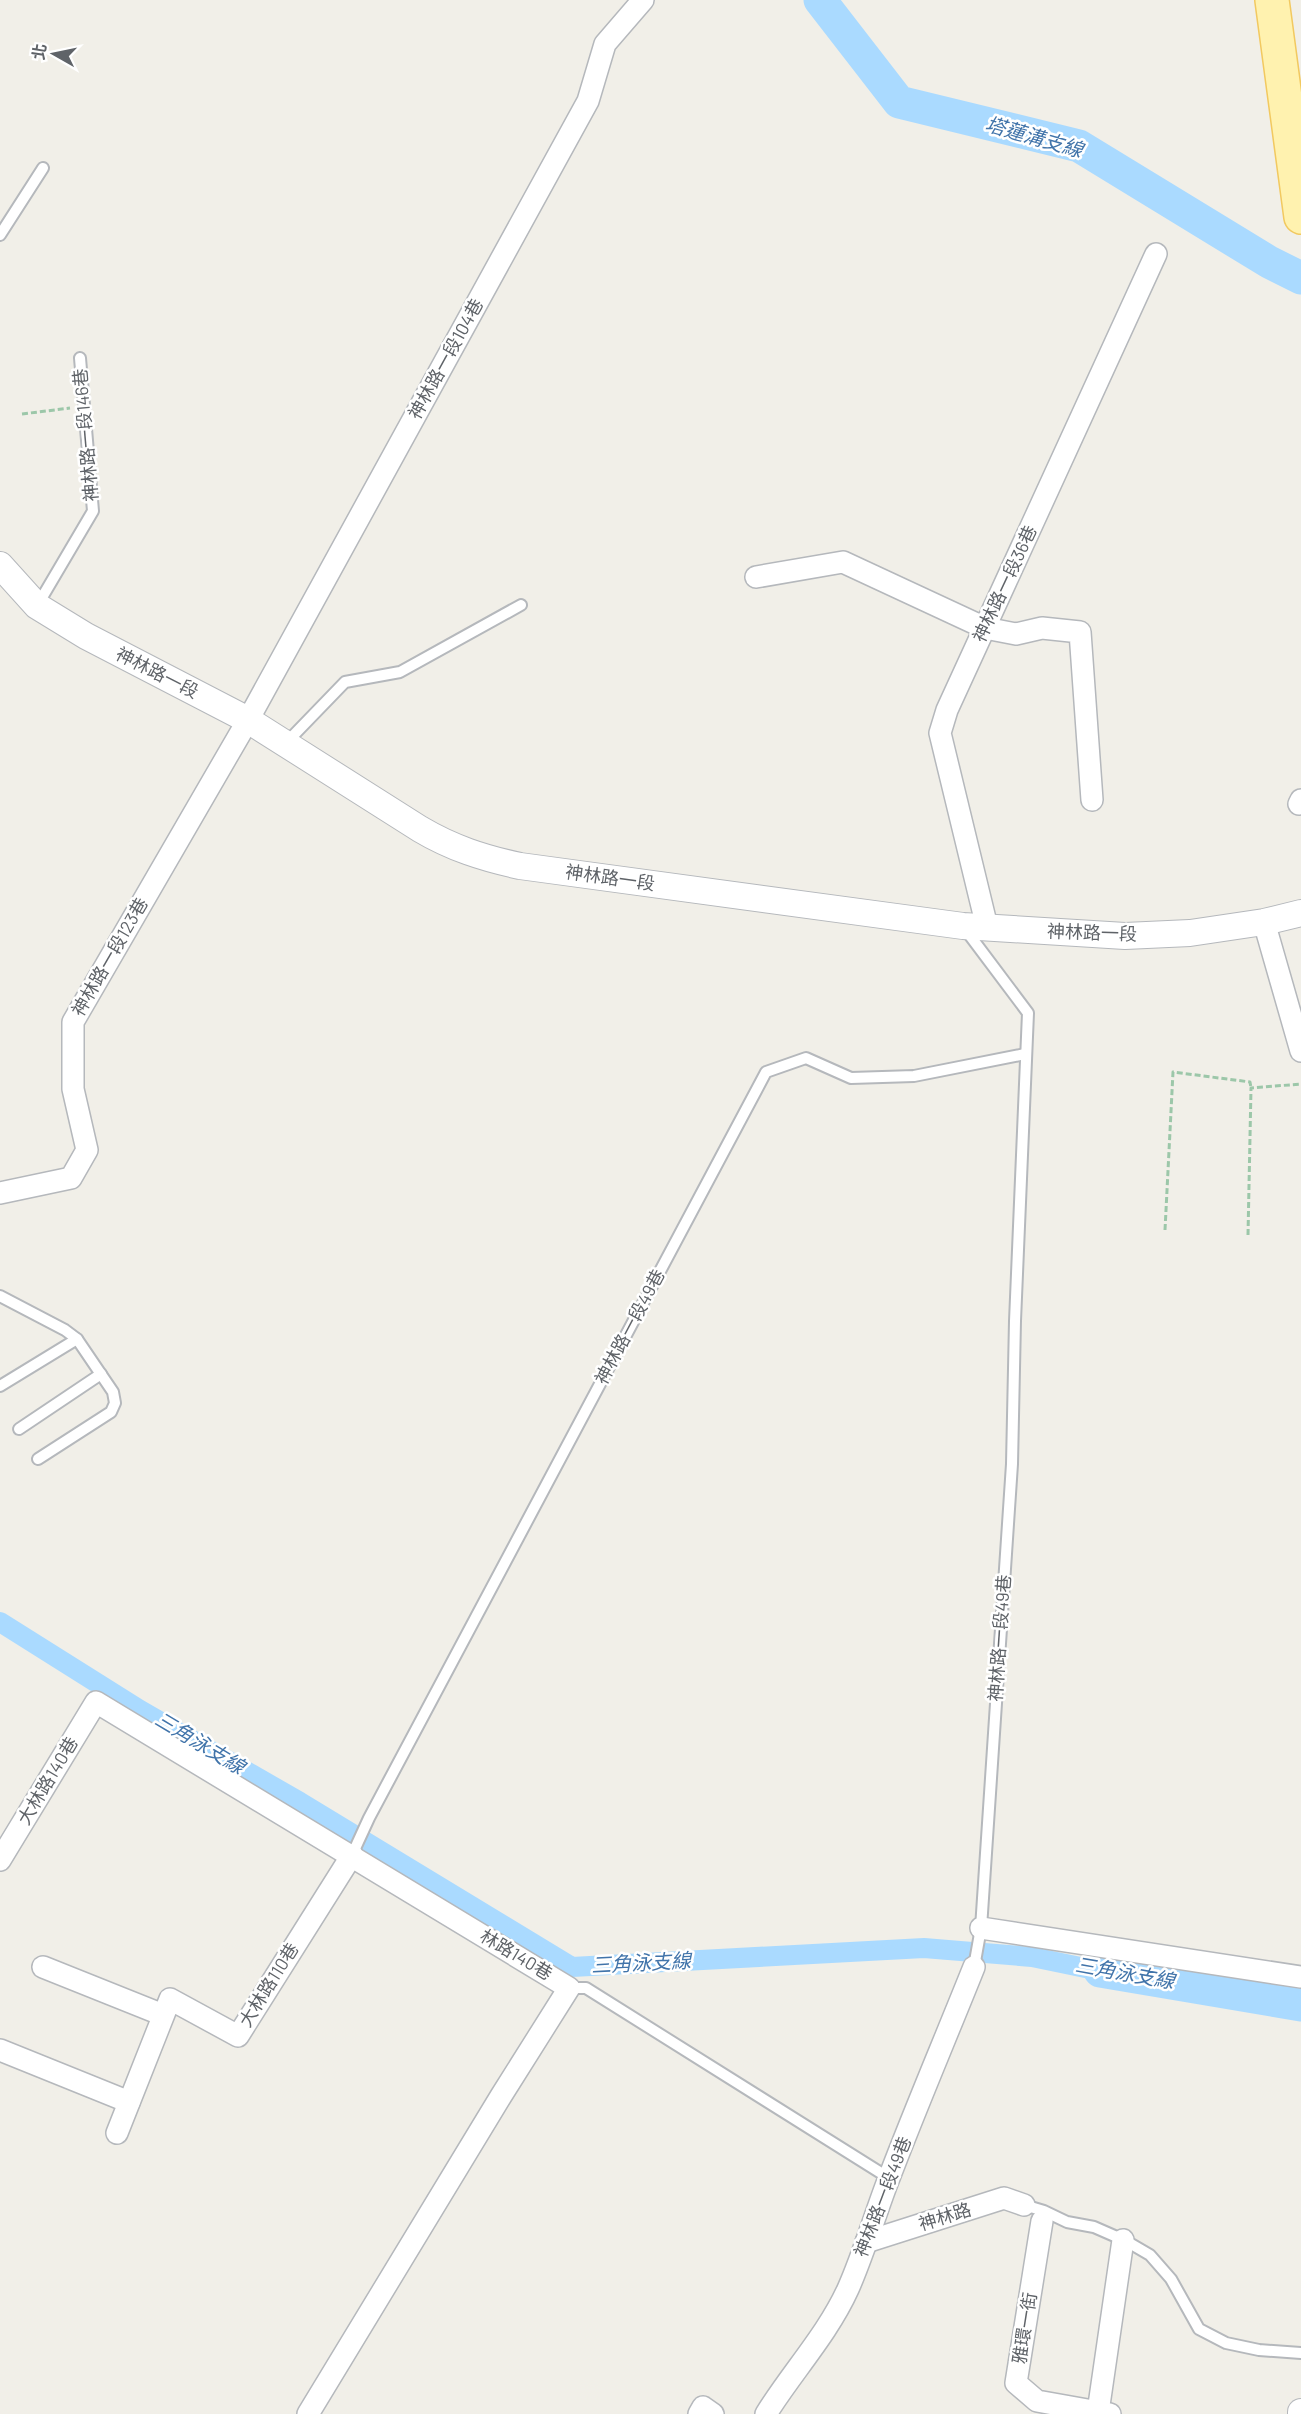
<svg xmlns="http://www.w3.org/2000/svg" width="1301" height="2414" font-family="Barlow,'Noto Sans TC',sans-serif">
<style>
.lines{fill:none;stroke-linecap:round;stroke-linejoin:round}
.canal{stroke:#aadaff;stroke-width:20}
.river{stroke:#aadaff;stroke-width:33}
.service-casing{stroke:#b5b8bc;stroke-width:14}
.minor-casing{stroke:#b5b8bc;stroke-width:24}
.tertiary-casing{stroke:#b5b8bc;stroke-width:28}
.primary-casing{stroke:#f2c960;stroke-width:36}
.path{stroke:#9cc7a9;stroke-width:3;stroke-dasharray:6 3;stroke-linecap:butt}
.service{stroke:#fff;stroke-width:10}
.minor{stroke:#fff;stroke-width:21}
.tertiary{stroke:#fff;stroke-width:26}
.primary{stroke:#fff2af;stroke-width:33}
.labels{text-anchor:middle;stroke-width:5;stroke-linejoin:round;paint-order:stroke}
.street-label{font-size:18px;fill:#5f6368;stroke:#fff}
.water-label{font-size:20px;font-style:italic;fill:#4174aa;stroke:#fff}
</style>
<rect width="100%" height="100%" fill="#f1efe8"/>
<g class="lines">
<path class="canal" d="M0 1622 140 1710 300 1802 572 1967 924 1948 1032 1957 1100 1971"/>
<g class="river">
<path d="M820 0 899 102 1079 146 1269 262 1301 278"/>
<path d="M1100 1971 1301 2005"/>
</g>
<defs>
<g id="service">
<path d="M0 235 43 168"/>
<path d="M37 606 93 511 80 358"/>
<path d="M286 743 345 682 400 672 521 605"/>
<path d="M965 929 1028 1013 1015 1321 1012 1464 981 1928 974 1967"/>
<path d="M0 1296 65 1330 77 1339 113 1392 115 1403 111 1412 38 1459"/>
<path d="M0 1386 77 1339"/>
<path d="M19 1429 101 1374"/>
<path d="M352 1855 369 1818 766 1072 806 1058 851 1078 914 1076 1025 1054"/>
<path d="M569 1988H586L889 2178"/>
<path d="M1024 2205 1044 2211 1067 2222 1094 2227 1126 2241 1150 2255 1171 2279 1199 2329 1226 2343 1259 2350 1301 2353"/>
</g>
<g id="minor">
<path d="M756 577 843 562 985 628 1016 634 1042 628 1080 632 1092 800"/>
<path d="M1299 804 1301 800"/>
<path d="M1264 922 1301 1051"/>
<path d="M987 927 940 733 947 710 1156 254"/>
<path d="M0 1193 71 1178 87 1150 73 1089V1022L248 720 588 101 605 44 643 0"/>
<path d="M0 1860 96 1702 569 1988 501 2096 308 2414"/>
<path d="M981 1928 1301 1977"/>
<path d="M43 1967 163 2015"/>
<path d="M0 2050 129 2102"/>
<path d="M117 2133 170 1999 238 2036 352 1855"/>
<path d="M1042 2221 1016 2383 1037 2401 1110 2414"/>
<path d="M866 2242 1004 2198 1024 2205"/>
<path d="M1098 2412 1123 2240"/>
<path d="M699 2414 703 2407 713 2414"/>
<path d="M766 2414C792 2372 827 2335 848 2289 864 2253 875 2214 889 2178 916 2107 946 2037 974 1967"/>
</g>
<g id="tertiary">
<path d="M0 565 37 606 86 636 248 720 420 829C452 848 483 858 520 866L963 926 1125 936 1190 933 1264 922 1301 913"/>
<path d="M1301 2414V2412"/>
</g>
<path id="primary" d="M1272 0 1301 217"/>
</defs>
<use href="#service" class="service-casing"/>
<use href="#minor" class="minor-casing"/>
<use href="#tertiary" class="tertiary-casing"/>
<use href="#primary" class="primary-casing"/>
<g class="path">
<path d="M22 414 70 408"/>
<path d="M1165 1230 1173 1072 1250 1082 1251 1088"/>
<path d="M1248 1235 1251 1088 1301 1084"/>
</g>
<use href="#service" class="service"/>
<use href="#minor" class="minor"/>
<use href="#tertiary" class="tertiary"/>
<use href="#primary" class="primary"/>
</g>
<g class="labels">
<g class="street-label">
<text transform="translate(446 359) rotate(-61)" y="6">神林路一段104巷</text>
<text transform="translate(86 435) rotate(-95)" y="6">神林路一段146巷</text>
<text transform="translate(1005 584) rotate(-65)" y="6">神林路一段36巷</text>
<text transform="translate(157 673) rotate(27)" y="6">神林路一段</text>
<text transform="translate(610 878) rotate(8)" y="6">神林路一段</text>
<text transform="translate(1092 933) rotate(2)" y="6">神林路一段</text>
<text transform="translate(110 957) rotate(-60)" y="6">神林路一段123巷</text>
<text transform="translate(630 1327) rotate(-62)" y="6">神林路一段49巷</text>
<text transform="translate(1000 1638) rotate(-86)" y="6">神林路一段49巷</text>
<text transform="translate(48 1781) rotate(-59)" y="6">大林路140巷</text>
<text transform="translate(516 1955) rotate(31)" y="6">林路140巷</text>
<text transform="translate(269 1985) rotate(-58)" y="6">大林路110巷</text>
<text transform="translate(883 2197) rotate(-69)" y="6">神林路一段49巷</text>
<text transform="translate(945 2217) rotate(-17)" y="6">神林路</text>
<text transform="translate(1025 2328) rotate(-81)" y="6">雅環一街</text>
</g>
<g class="water-label">
<text transform="translate(1034 137) rotate(16)" y="7">塔蓮溝支線</text>
<text transform="translate(200 1743) rotate(31)" y="7">三角泳支線</text>
<text transform="translate(641 1963) rotate(-3)" y="7">三角泳支線</text>
<text transform="translate(1125 1973) rotate(10)" y="7">三角泳支線</text>
</g>
</g>
<g transform="translate(54 54) rotate(279)" stroke="#ffffff" stroke-width="4.5" paint-order="stroke">
<path d="M0-4.5L10 22L0 15L-10 22Z" fill="#5f6368"/>
<text y="-9" font-size="16" font-weight="bold" text-anchor="middle" fill="#5f6368">北</text>
</g>
</svg>
